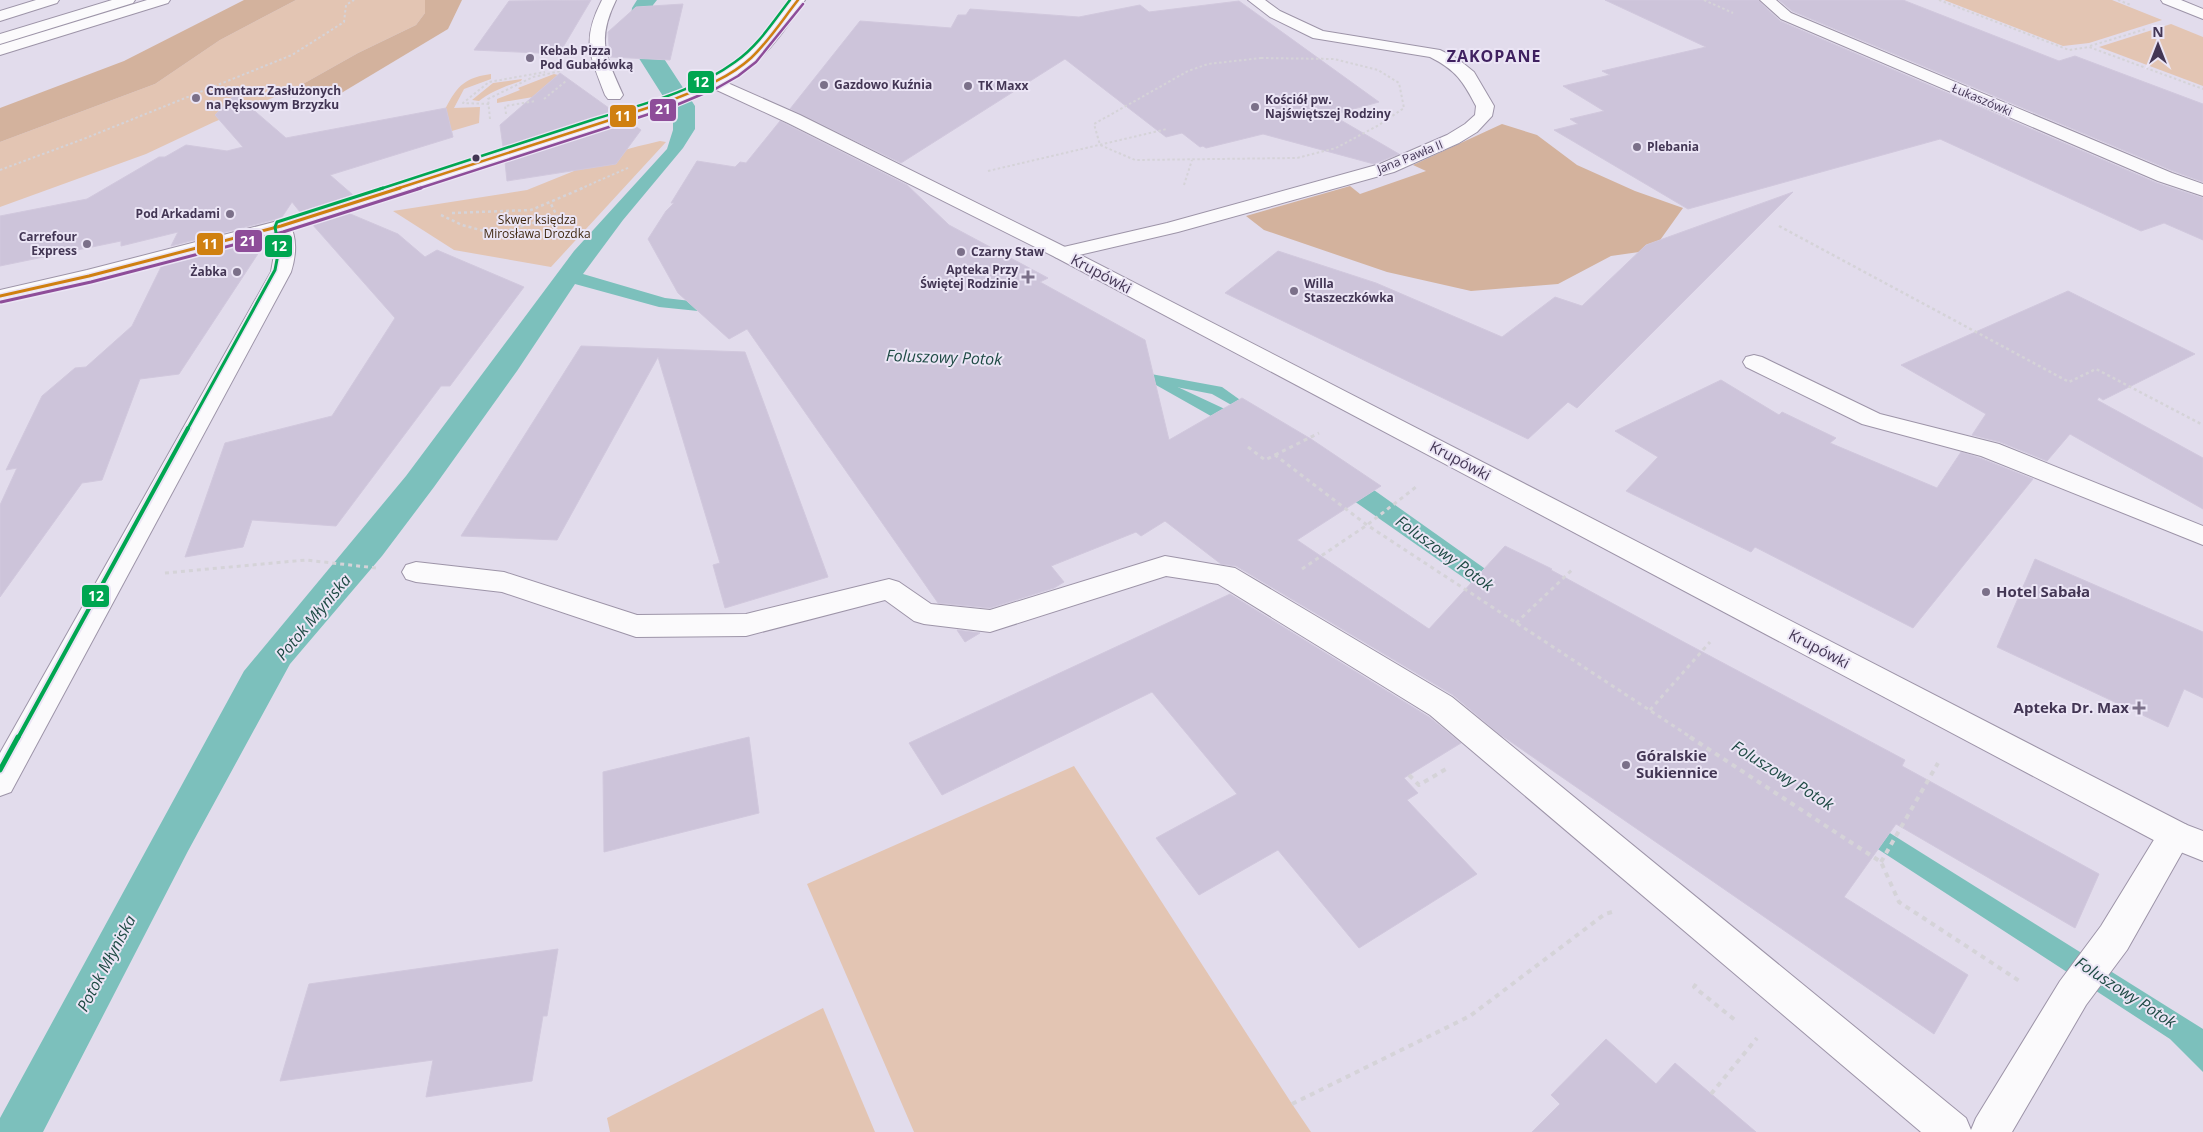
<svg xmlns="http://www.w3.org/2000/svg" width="2203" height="1132" font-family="'Open Sans',sans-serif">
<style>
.green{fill:#e3c5b3}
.forest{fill:#d3b29d}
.water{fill:#7cc0bc}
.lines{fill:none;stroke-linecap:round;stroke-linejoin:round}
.stream{fill:#7cc0bc;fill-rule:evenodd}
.building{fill:#cdc4da;stroke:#d1c8dd}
.service-casing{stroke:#9d94a8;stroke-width:2}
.pedestrian-casing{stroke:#9d94a8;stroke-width:2}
.minor-casing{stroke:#9d94a8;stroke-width:2}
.tertiary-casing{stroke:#9d94a8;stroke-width:2}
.secondary-casing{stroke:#9d94a8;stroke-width:2}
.path-far3{stroke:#d5d3d8;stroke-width:2;stroke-dasharray:2.5 2.5;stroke-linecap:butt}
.path-far2{stroke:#d5d3d8;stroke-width:2.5;stroke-dasharray:3 3;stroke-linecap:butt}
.path-far1{stroke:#d5d3d8;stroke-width:3;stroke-dasharray:4 4;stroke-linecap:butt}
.path{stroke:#d5d3d8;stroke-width:4;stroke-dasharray:5 5;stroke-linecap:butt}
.service{fill:#fbfafc;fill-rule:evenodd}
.pedestrian{fill:#fbfafc;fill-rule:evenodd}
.minor{fill:#fbfafc;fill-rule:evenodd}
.tertiary{fill:#fbfafc;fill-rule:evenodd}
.secondary{fill:#fbfafc;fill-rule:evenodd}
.bus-1-far1-casing{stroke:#ebe5f5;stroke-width:5}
.bus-1-casing{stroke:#ebe5f5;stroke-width:6}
.bus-2-far1-casing{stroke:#ebe5f5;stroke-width:5}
.bus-2-casing{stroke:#ebe5f5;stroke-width:6}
.bus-3-far3-casing{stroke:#ebe5f5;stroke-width:5}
.bus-3-far2-casing{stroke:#ebe5f5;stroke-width:6}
.bus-3-far1-casing{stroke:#ebe5f5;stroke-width:8}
.bus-3-casing{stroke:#ebe5f5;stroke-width:9}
.bus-1-far1{stroke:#d08011;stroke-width:2.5}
.bus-1{stroke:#d08011;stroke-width:3}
.bus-2-far1{stroke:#8e4d99;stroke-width:2.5}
.bus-2{stroke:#8e4d99;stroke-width:3}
.bus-3-far3{stroke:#00a651;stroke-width:2.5}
.bus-3-far2{stroke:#00a651;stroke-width:3}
.bus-3-far1{stroke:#00a651;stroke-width:4}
.bus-3{stroke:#00a651;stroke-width:5}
.poi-dot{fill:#7b7089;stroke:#ebe5f5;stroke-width:2}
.bus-dot{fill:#433654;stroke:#ebe5f5;stroke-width:2}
.labels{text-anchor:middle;stroke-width:4;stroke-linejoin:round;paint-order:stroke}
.far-poi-label{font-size:12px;font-weight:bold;fill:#433654;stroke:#ebe5f5;text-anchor:start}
.far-street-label{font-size:12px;fill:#433654;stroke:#ebe5f5}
.far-park-label{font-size:12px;fill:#402912;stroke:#ebe5f5}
.street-label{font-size:15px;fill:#433654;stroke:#ebe5f5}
.poi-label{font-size:15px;font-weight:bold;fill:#433654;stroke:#ebe5f5;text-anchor:start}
.far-district-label{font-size:16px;font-weight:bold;letter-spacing:1px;fill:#402160;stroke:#ebe5f5}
.water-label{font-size:16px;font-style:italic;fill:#1f4b45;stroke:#ebe5f5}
.line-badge{stroke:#ebe5f5;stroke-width:2}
.badge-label{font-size:14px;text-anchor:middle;font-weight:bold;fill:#fff}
</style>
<rect width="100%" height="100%" fill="#e2dcec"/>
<g class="green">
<path d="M296 0H425V13L416 25 358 53 294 89 214 122 146 154 0 207V142L155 84 220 40Z"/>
<path d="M1944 0H2112L2162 20 2089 43 2063 46Z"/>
<path d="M2171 24 2203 37V86L2099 47Z"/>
<path d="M491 74V79L464 89 454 108 480 107 479 123 445 133 440 119C454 93 458 78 491 74Z"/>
<path d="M554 74 558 75 533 97 497 103V99L520 90 518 88Z"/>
<path d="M522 79 521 81C506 86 492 91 479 101L472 100 493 83Z"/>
<path d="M660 141 666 142 551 267 454 250 393 211 527 190 574 171V168C603 155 630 148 660 141Z"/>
<path d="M1074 766 1292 1104 1311 1132H914L807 884Z"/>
<path d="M823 1008 875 1132H610L607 1118Z"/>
</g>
<g class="forest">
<path d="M244 0H296L220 40 155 84 0 142V108L124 61Z"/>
<path d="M425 0H462L448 29 338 95 294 89 358 53 416 25 425 13Z"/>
<path d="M1502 124 1537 135 1577 165 1635 191 1683 208 1653 250 1611 256 1558 284 1471 291 1387 272 1264 230 1246 216 1350 186 1360 194 1426 171 1413 165Z"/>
</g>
<path class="water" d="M637 0H657L653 5 652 20 657 48 695 106V129L683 148 623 220 583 274 665 298 742 307 1154 376 1326 456 1615 661 2203 1029V1072L2170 1039 1507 608 1324 480 1156 385 1042 368 737 315 659 307 575 284 517 371 434 487 382 556 290 664 188 851 43 1132H0V1118L244 671 406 476 574 251 667 149 673 130V112L635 52 630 25 632 8Z"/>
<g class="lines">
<path class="stream" d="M1140 372 1222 387 1243 402 1240 405 1235 407 1212 394 1135 379 1133 376 1135 373Z"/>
</g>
<g class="building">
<path d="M591 0 559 54 474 50 509 1Z"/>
<path d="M1605 0H1758L1780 21 2157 183 2203 198V240L2164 223 2141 231 1940 139 1688 209 1554 130 1578 124 1570 119 1604 111 1563 86 1610 75 1602 71 1706 47Z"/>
<path d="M1779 0H1903L2059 61 2075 56 2203 104V182L2173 171 1792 11Z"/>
<path d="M1239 1 1379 102 1332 115 1399 154 1374 164 1263 134 1206 148 1203 146 1200 147 1182 133 1166 137 1065 59 901 163 790 109 860 21 951 28 958 15H966L970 9 1079 17 1140 5 1149 12Z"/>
<path d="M683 4 670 60 610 57 608 32 636 7Z"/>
<path d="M560 73 613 111 503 147 500 125Z"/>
<path d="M235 94 286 138 446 108 453 137 330 175 353 195 300 212 292 202 282 217 273 220 171 246 178 232 121 246V241L0 266V216L87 199 159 157H165L186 145 227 151 243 147 215 115Z"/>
<path d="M780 121 907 185 949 225 1048 278 1040 282 1145 340 1169 440 1242 398 1311 439 1381 486 1297 540 1429 629 1505 546 1552 569 1551 570 1680 640 1905 760 1902 766 2099 874 2075 928 1896 824 1844 897 1968 975 1934 1034 1498 733 1453 695 1236 566 1221 564 1165 521 1141 536 1136 532 1051 566 1064 582 1054 588 990 608 938 603 747 329 729 339 678 293 648 239 666 211 674 203H671L697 161 735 167 740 162 746 163Z"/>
<path d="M629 122 641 130 616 164 507 181 505 162Z"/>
<path d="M1793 192 1577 408 1568 402 1528 439 1225 293 1278 251 1376 283 1502 337 1555 297 1582 306 1646 245Z"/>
<path d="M348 213 398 234 425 257 437 250 524 287 450 386H441L336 526 252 520 243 547 185 557 225 443 332 416 395 318 312 224Z"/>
<path d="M269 237 179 374 140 379 102 480 82 483 0 597V505L17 468 6 470 42 396 75 368 86 367 132 326 162 265Z"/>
<path d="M2068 291 2195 354 2103 400 2099 397 2097 400 2203 458V509L2070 434 2047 461 2000 442 1972 435 1986 414 1901 365Z"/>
<path d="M581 346 745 352 828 577 725 608 713 565 720 563 658 357 557 540 461 536Z"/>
<path d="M1721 380 1779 415 1782 412 1836 438 1830 443 1937 488 1961 452 1980 458 2033 479 1913 628 1755 547 1751 552 1626 491 1658 457 1615 431Z"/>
<path d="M2035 559 2203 632V698L2184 689 2168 727 1997 647Z"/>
<path d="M1230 594 1429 717 1461 743 1404 778 1418 793 1407 800 1477 874 1359 948 1278 850 1199 895 1156 838 1237 794 1152 692 942 795 909 743Z"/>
<path d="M957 630 980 633 965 642Z"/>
<path d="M749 737 759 813 604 852 603 772Z"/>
<path d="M558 949 547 1016H543L532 1081 426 1097 433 1060 280 1081 309 984Z"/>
<path d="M1606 1039 1656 1084 1675 1063 1756 1132H1532L1560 1104 1551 1095Z"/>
</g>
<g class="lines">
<defs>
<g id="service">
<path d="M147 0H170L168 3 0 55V45Z"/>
<path d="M2161 0H2181L2203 9V19L2163 3Z"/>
<path d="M1754 355 1762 357 1880 414 1999 444 2203 526V545L1981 456 1862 424 1746 367 1743 362 1746 357Z"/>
<path d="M1165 556 1235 568 1452 697 1966 1118 1971 1130 1976 1118 2060 981 2101 926 2163 825 2175 821 2187 825 2192 835 2127 950 2086 1005 2012 1132H1921L1430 715 1218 584 1166 576 990 632 924 624 914 621 885 600 746 636 636 637 502 592 416 582 406 579 402 572 406 565 416 562 504 572 637 615 746 614 889 579 899 582 931 604 990 610Z"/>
</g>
<g id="pedestrian">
<path d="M112 0H135L133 3 0 44V34Z"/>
<path d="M602 0H616C596 41 606 56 623 95L620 99H608L605 95C590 55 581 41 602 0Z"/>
<path d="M714 77 800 115 1069 249 2187 825 2203 831V861L2163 845 1055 257 788 123 708 86 706 82 708 78Z"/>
</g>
<g id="minor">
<path d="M1248 0H1265L1280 11 1323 31 1440 50 1458 59 1474 72 1494 106 1492 116 1477 132 1459 143 1394 172 1178 232 1062 259 1055 257 1052 253 1055 249 1167 223 1380 164 1447 135 1465 124 1475 115 1476 106C1463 81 1456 70 1430 57L1313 38 1270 17Z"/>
<path d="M1760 0H1776L1791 13 2172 173 2203 184V196L2158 181 1781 19Z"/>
<path d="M281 220 288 222C298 237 296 256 291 272L11 792 0 796V753L271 272 275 249 271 226 274 222Z"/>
</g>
<path id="tertiary" d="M36 0H59L57 3 0 21V11Z"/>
<path id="secondary" d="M790 0H805C789 24 771 51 748 69 727 85 702 94 678 104L288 230 96 280 0 302V290L87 270 274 222 666 96C694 86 723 75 745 54 763 39 776 18 790 0Z"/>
</defs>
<use href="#service" class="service-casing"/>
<use href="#pedestrian" class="pedestrian-casing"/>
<use href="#minor" class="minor-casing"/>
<use href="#tertiary" class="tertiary-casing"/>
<use href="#secondary" class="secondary-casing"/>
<g class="path-far3">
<path d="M1704 0 1733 13"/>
<path d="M1939 0 2069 50 2089 47 2203 89"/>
<path d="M2118 0 2131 5"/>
<path d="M2090 46 2146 29"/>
<path d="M1261 58 1334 59 1378 70 1399 83 1404 108 1379 125 1336 148 1297 158 1135 160 1100 145 1094 124 1188 71 1208 64Z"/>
<path d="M544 99 566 81"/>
<path d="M489 104 463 103 489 82 545 72"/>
<path d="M506 114 505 106 536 101"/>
<path d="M490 119 488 99 533 77 561 71"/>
<path d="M0 170 86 138 292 55 344 22 346 5 354 0"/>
<path d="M988 171 1167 129"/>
<path d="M1184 185 1192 160"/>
<path d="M580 189 630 167"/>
</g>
<g class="path-far2">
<path d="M452 213 531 210 583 188"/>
<path d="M441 215 462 225 495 234 557 216 550 202"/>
<path d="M1779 226 2069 382 2096 369 2203 425"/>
</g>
<g class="path-far1">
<path d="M1248 447 1265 460 1275 455 1367 525 1692 738"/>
<path d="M1275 455 1319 433"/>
<path d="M1302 569 1367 525 1416 487"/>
<path d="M165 573 306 560 376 568"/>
<path d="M1516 623 1574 568"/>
<path d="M1650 710 1710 642"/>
</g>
<g class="path">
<path d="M1690 737 1881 862 1899 902 2021 982"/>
<path d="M1409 775 1419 785 1446 769"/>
<path d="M1881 862 1938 763"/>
<path d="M1696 984 1694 987 1735 1020"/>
<path d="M1711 1094 1757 1038"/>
<path d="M1292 1104 1470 1016 1605 914 1612 912"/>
</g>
<use href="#service" class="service"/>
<use href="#pedestrian" class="pedestrian"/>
<use href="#minor" class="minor"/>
<use href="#tertiary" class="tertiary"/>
<use href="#secondary" class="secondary"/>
<defs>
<path id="bus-1-far1" d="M396 189 672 100C700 89 729 78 751 58 769 41 783 19 798 0"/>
<path id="bus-1" d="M0 296 89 276 281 226 400 188"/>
<path id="bus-2-far1" d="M417 189 674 106 717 88 738 76 756 62 803 4"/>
<path id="bus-2" d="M1 302 91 282 283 232 421 188"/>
<path id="bus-3-far3" d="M380 189C450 166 521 143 592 120 640 105 694 92 735 62 758 46 773 22 790 0"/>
<path id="bus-3-far2" d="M187 430 275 270 279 249 275 227 277 222 383 188"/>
<path id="bus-3-far1" d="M18 738 188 428"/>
<path id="bus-3" d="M0 770 18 737"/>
</defs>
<use href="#bus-1-far1" class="bus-1-far1-casing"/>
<use href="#bus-1" class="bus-1-casing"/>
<use href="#bus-2-far1" class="bus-2-far1-casing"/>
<use href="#bus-2" class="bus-2-casing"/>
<use href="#bus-3-far3" class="bus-3-far3-casing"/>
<use href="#bus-3-far2" class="bus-3-far2-casing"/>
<use href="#bus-3-far1" class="bus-3-far1-casing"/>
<use href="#bus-3" class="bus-3-casing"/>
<use href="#bus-1-far1" class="bus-1-far1"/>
<use href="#bus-1" class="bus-1"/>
<use href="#bus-2-far1" class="bus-2-far1"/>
<use href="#bus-2" class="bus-2"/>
<use href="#bus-3-far3" class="bus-3-far3"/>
<use href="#bus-3-far2" class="bus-3-far2"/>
<use href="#bus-3-far1" class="bus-3-far1"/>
<use href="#bus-3" class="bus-3"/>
</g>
<g class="poi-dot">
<circle cx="530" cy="58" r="5"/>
<circle cx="824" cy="85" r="5"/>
<circle cx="968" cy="86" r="5"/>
<circle cx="196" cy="98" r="5"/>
<circle cx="1255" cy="107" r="5"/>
<circle cx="1637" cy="147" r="5"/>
<circle cx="230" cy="214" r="5"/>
<circle cx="87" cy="244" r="5"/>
<circle cx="961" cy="252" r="5"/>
<circle cx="237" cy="272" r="5"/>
<path d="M1025.5 269.5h5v5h5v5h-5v5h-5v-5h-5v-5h5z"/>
<circle cx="1294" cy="291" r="5"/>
<circle cx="1986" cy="592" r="5"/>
<path d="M2136.5 700.5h5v5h5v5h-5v5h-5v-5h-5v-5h5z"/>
<circle cx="1626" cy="765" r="5"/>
</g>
<circle class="bus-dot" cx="476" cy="158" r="4.5"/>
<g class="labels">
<g class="far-poi-label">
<text x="540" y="55">Kebab Pizza<tspan x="540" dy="14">Pod Gubałówką</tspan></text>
<text x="834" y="89">Gazdowo Kuźnia</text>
<text x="978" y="90">TK Maxx</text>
<text x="206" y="95">Cmentarz Zasłużonych<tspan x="206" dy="14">na Pęksowym Brzyzku</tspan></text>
<text x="1265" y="104">Kościół pw.<tspan x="1265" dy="14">Najświętszej Rodziny</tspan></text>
<text x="1647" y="151">Plebania</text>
<text x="220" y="218" text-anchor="end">Pod Arkadami</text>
<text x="77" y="241" text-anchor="end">Carrefour<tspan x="77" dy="14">Express</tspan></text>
<text x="971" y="256">Czarny Staw</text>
<text x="1018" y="274" text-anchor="end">Apteka Przy<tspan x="1018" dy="14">Świętej Rodzinie</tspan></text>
<text x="227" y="276" text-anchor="end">Żabka</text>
<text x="1304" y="288">Willa<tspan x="1304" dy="14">Staszeczkówka</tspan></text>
</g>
<g class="far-street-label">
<text transform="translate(1982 100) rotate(23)" y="4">Łukaszówki</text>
<text transform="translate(1410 157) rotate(-22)" y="4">Jana Pawła II</text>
</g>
<g class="far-park-label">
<text x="537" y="224">Skwer księdza<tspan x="537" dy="14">Mirosława Drozdka</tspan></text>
</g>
<g class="street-label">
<text transform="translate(1101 274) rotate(28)" y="5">Krupówki</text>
<text transform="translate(1460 461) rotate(28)" y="5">Krupówki</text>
<text transform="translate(1819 649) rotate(28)" y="5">Krupówki</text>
</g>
<g class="poi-label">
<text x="1996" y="597">Hotel Sabała</text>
<text x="2129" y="713" text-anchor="end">Apteka Dr. Max</text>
<text x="1636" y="761">Góralskie<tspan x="1636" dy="17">Sukiennice</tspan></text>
</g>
<g class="far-district-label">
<text x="1494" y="62">ZAKOPANE</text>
</g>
<g class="water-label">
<text transform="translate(944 357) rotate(2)" y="6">Foluszowy Potok</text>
<text transform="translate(1445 553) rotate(36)" y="6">Foluszowy Potok</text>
<text transform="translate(313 617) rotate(-50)" y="6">Potok Młyniska</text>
<text transform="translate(1783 775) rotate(32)" y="6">Foluszowy Potok</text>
<text transform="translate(106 963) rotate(-62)" y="6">Potok Młyniska</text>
<text transform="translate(2126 992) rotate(33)" y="6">Foluszowy Potok</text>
</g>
</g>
<g class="line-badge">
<rect x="687" y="70" width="28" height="24" rx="5" fill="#00a651"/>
<rect x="649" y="98" width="28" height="24" rx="5" fill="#8e4d99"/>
<rect x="609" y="104" width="28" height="24" rx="5" fill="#d08011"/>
<rect x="234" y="229" width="29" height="24" rx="5" fill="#8e4d99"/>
<rect x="196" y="232" width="28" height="24" rx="5" fill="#d08011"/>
<rect x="264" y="234" width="29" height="24" rx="5" fill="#00a651"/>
<rect x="81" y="584" width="29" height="24" rx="5" fill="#00a651"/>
</g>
<g class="badge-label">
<text x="701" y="87">12</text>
<text x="663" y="114">21</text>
<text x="623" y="121">11</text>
<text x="248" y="246">21</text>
<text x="210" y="249">11</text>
<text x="279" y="251">12</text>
<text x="96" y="601">12</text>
</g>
<g transform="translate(2158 45)" stroke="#ebe5f5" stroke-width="4" paint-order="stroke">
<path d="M0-4L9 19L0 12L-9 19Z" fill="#433654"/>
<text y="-8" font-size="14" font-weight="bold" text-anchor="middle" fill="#433654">N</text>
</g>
</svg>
